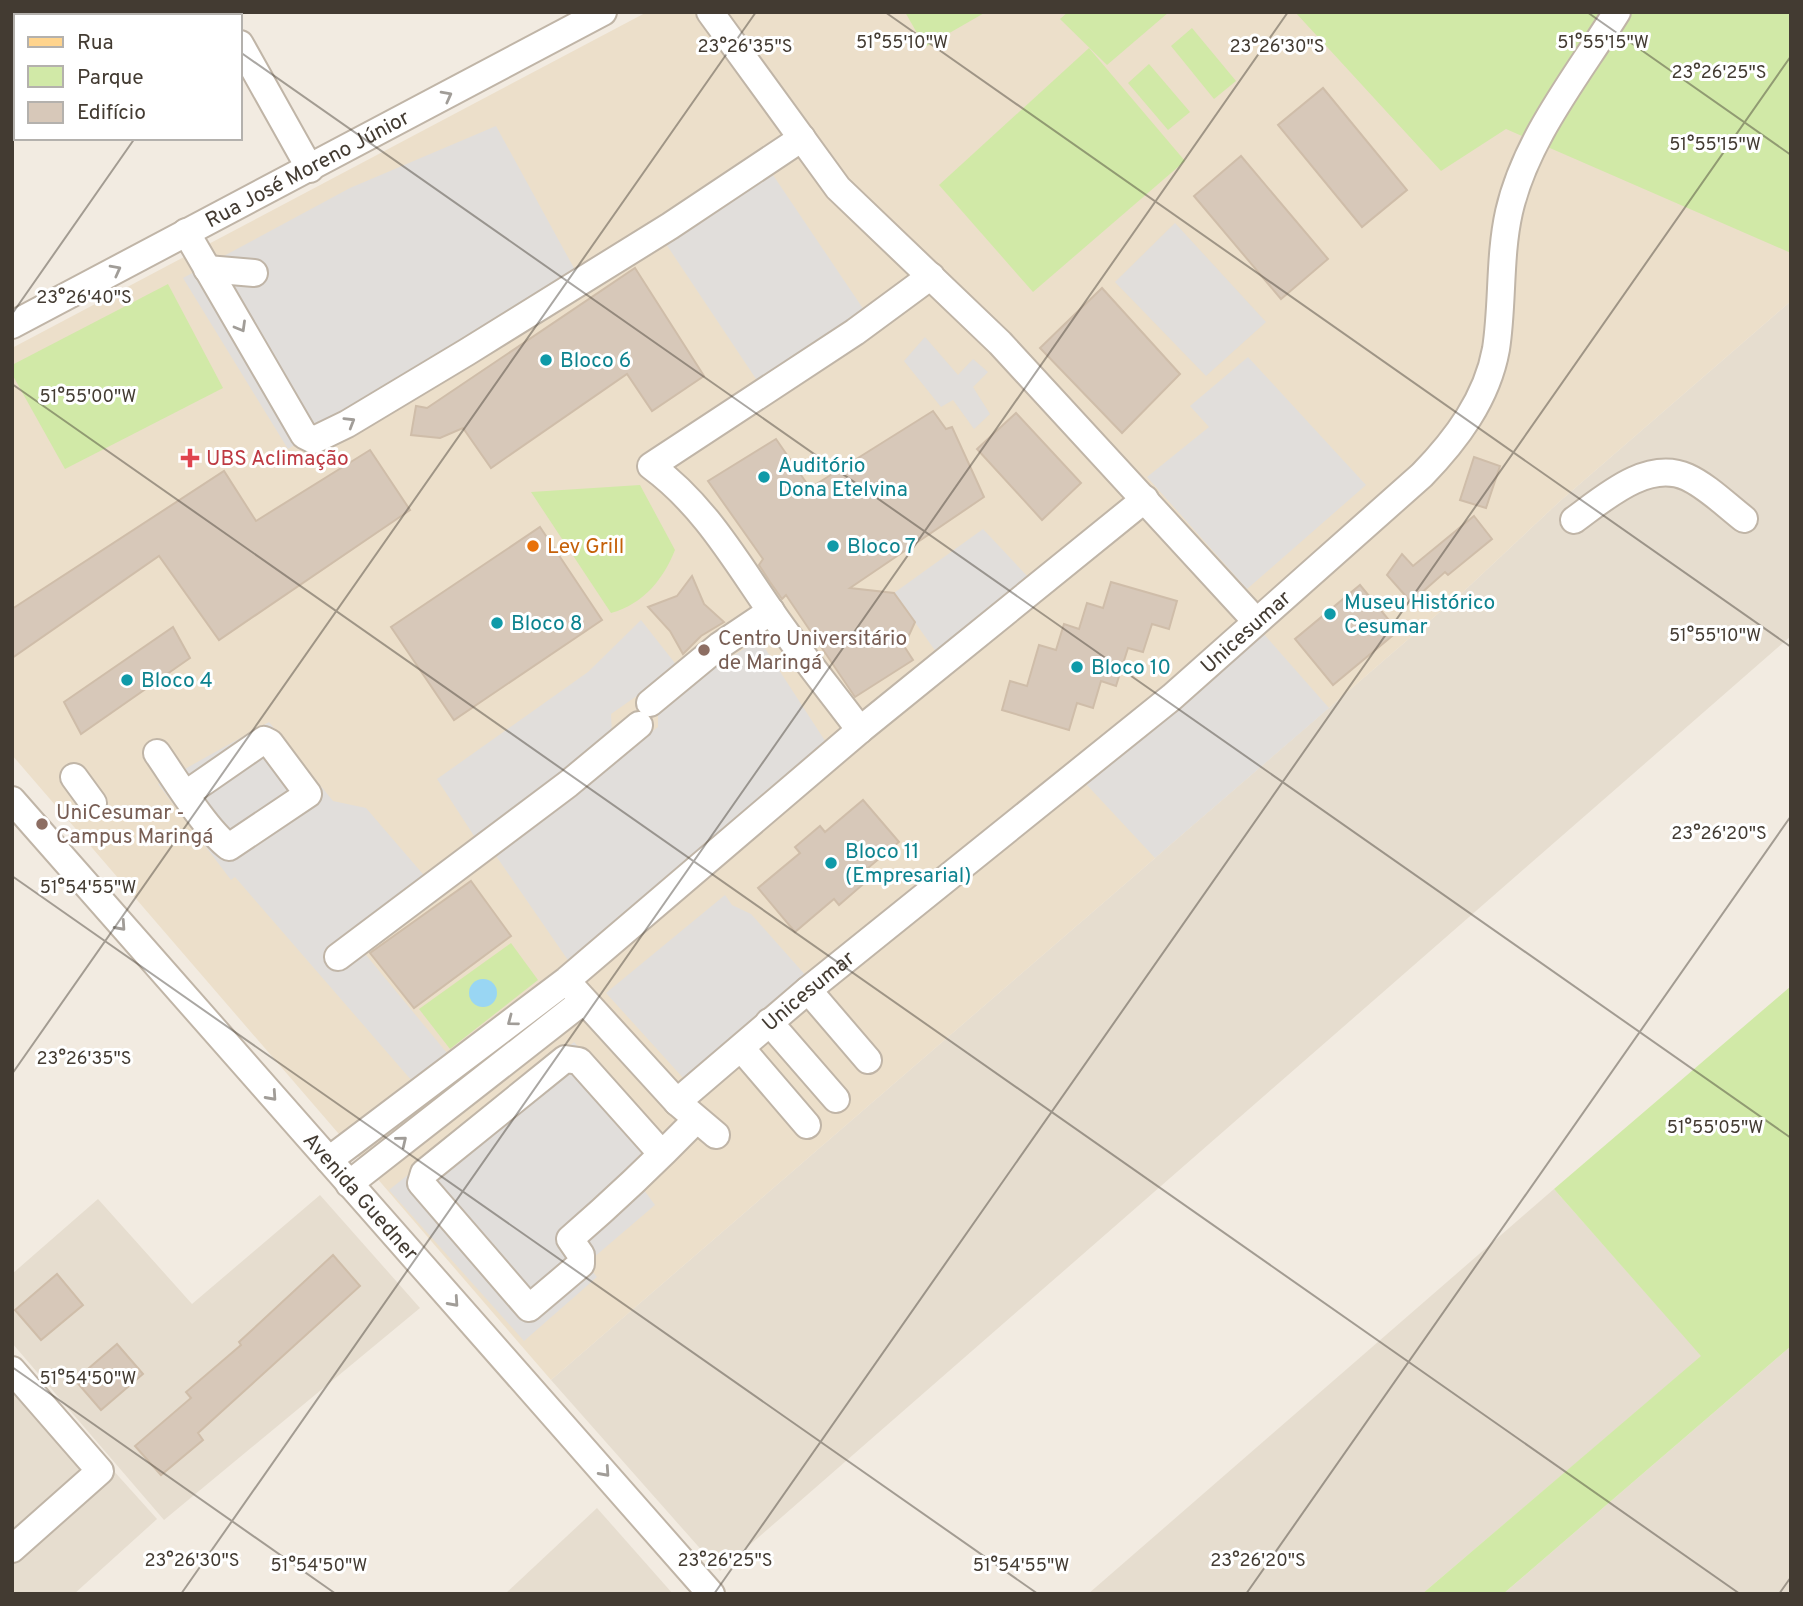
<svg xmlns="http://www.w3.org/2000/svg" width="1803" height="1606" font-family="Overpass,sans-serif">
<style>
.residential{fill:#e6ddcf}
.education{fill:#ecdfca}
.green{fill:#d1e9a7}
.parking{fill:#e1dedb}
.water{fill:#99d6f3}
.building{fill:#d7c8b9;stroke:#cfbda9;stroke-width:2}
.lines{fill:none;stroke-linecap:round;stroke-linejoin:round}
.minor-casing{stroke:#c0b5a7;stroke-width:30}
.major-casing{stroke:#e8b059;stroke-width:37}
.minor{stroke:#fff;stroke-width:26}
.major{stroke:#ffd48d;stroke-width:33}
.oneway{stroke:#a19d98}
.ticks{fill:none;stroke:#433b32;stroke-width:2;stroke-opacity:0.45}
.culture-dot{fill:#0f9aa8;stroke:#fff;stroke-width:2.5}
.health-dot{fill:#e0444e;stroke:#fff;stroke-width:2.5}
.food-dot{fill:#e8710a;stroke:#fff;stroke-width:2.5}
.education-dot{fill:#8d6e63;stroke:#fff;stroke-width:2.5}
.labels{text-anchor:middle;stroke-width:6;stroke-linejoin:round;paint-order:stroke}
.street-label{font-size:21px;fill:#433b32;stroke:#fff}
.culture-label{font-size:21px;fill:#0d838f;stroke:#fff;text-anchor:start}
.health-label{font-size:21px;fill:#be3a42;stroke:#fff;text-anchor:start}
.food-label{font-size:21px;fill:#c56008;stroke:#fff;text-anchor:start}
.education-label{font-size:21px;fill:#785e54;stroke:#fff;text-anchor:start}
.ticks-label{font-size:18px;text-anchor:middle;fill:#433b32;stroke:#fff;stroke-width:6;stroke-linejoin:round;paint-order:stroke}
</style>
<rect width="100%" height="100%" fill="#f2ebe1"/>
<g class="residential">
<path d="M1791 301V636L720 1571 551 1380 1463 592 1559 502Z"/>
<path d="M1554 1189 1702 1356 1422 1594H1088Z"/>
<path d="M320 1195 420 1308 164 1520 12 1343V1274L98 1199 192 1304Z"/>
<path d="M1791 1346V1594H1503Z"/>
<path d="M12 1358 157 1519 74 1594H12Z"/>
<path d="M597 1508 673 1594H505Z"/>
</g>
<path class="education" d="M647 12H1354L1791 250V301L1559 502 1463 592 551 1380 12 755V348Z"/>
<g class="green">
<path d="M905 12H986L925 47Z"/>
<path d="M1068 12H1169L1107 65 1060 19Z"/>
<path d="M1295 12H1791V253L1506 129 1441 171Z"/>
<path d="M1192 28 1236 81 1214 99 1171 46Z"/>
<path d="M1089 48 1185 161 1033 292 939 185Z"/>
<path d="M1149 64 1190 112 1168 130 1128 83Z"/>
<path d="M168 284 223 388 65 469 12 374V365Z"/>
<path d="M640 485 675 550C663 580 643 604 611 613L531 492Z"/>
<path d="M511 943 538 980 450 1049 419 1009Z"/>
<path d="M1791 986V1346L1503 1594H1422L1701 1356 1554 1189Z"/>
</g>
<g class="parking">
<path d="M496 126 575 270 288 449 183 278 350 188Z"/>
<path d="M773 175 864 310 760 385 666 244Z"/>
<path d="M1175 223 1266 322 1206 376 1115 282Z"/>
<path d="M925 337 958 375 973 359 988 372 973 387 990 414 974 429 953 400 941 407 904 361Z"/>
<path d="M1248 357 1366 485 1247 589 1147 477 1209 427 1190 406Z"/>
<path d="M983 529 1029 578 939 656 894 593Z"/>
<path d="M641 620 678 667 611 714 612 735 476 839 437 779 588 672Z"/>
<path d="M1263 633 1329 708 1155 858 1086 784Z"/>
<path d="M759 639 829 747 572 966 494 853 658 727V705Z"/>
<path d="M269 722 333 801 366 808 428 880 352 938 447 1053 412 1081 235 877 231 880 158 784Z"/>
<path d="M725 895 732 905 751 914 808 978 685 1080 606 993Z"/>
<path d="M574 1042 677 1157 644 1190 655 1205 586 1264 597 1277 524 1341 389 1190Z"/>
</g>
<circle class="water" cx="483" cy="993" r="14"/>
<g class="building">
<path d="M1323 88 1407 190 1362 227 1278 125Z"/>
<path d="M1241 156 1328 259 1281 299 1194 196Z"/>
<path d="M635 268 704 376 652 411 627 374 491 468 463 428 440 438 411 435 416 406 427 408Z"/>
<path d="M1102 288 1180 374 1122 433 1040 348Z"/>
<path d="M933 411 946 429 952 427 984 497 850 588 894 593 915 622 904 646 913 660 855 697 786 595 782 599 770 582 759 565 763 559 708 481 776 439 810 488Z"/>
<path d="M1016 413 1081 483 1042 520 977 449Z"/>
<path d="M370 450 410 510 219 640 159 556 12 658V609L224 471 256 521Z"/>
<path d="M1474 457 1500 466 1486 508 1460 500Z"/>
<path d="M1474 516 1492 539 1448 575 1445 572 1411 602 1387 575 1402 554 1413 566Z"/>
<path d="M540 527 602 620 454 720 391 627Z"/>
<path d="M692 576 704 604 724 622 701 636 683 654 670 631 648 607 677 596Z"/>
<path d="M1111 582 1177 601 1169 629 1152 624 1143 652 1128 648 1116 686 1101 681 1093 708 1077 703 1069 730 1002 710 1010 681 1027 686 1039 645 1056 650 1064 624 1079 629 1087 603 1103 608Z"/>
<path d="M1360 585 1398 631 1333 685 1295 639Z"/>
<path d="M173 627 190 658 81 734 64 702Z"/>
<path d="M863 800 899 842 862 873 868 880 839 905 834 899 795 932 758 888 800 853 795 847 820 826 825 832Z"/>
<path d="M471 881 511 936 414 1008 370 953Z"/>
<path d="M333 1255 360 1286 198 1433 203 1440 161 1475 135 1446 191 1398 186 1392 241 1345 239 1342Z"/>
<path d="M57 1274 83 1305 41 1340 15 1310Z"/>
<path d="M117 1344 143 1374 101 1410 75 1380Z"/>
</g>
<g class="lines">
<defs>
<g id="minor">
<path d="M222 12 224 16"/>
<path d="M710 12 838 188 1000 343 1255 620"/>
<path d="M240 44 310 169"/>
<path d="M186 232 304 435 314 440 347 424 467 352 670 226 802 138"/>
<path d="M207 269 254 273"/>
<path id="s1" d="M12 325 603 12"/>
<path d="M1574 520C1603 499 1647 459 1687 477 1707 486 1726 505 1744 519"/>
<path d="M650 703 719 646 771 611"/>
<path d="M860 730C830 690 798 651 770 610 734 558 703 504 651 466L855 332 931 276"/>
<path d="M157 753C175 779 206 830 229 847L308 794 270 743 264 740 186 794"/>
<path d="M74 777 93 803"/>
<path id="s2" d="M12 800 711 1594"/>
<path d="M338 957 568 784 639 725"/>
<path d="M572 987 677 1102 716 1135"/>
<path d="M808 990 868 1060"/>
<path d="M769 1022 836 1099"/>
<path d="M741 1048 807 1125"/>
<path id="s3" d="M677 1102 808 990 1172 697 1422 475C1456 440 1487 399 1496 349 1503 304 1499 257 1509 212 1526 138 1578 75 1617 12"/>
<path d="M662 1154 579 1061 565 1059 424 1173 421 1183 529 1308 581 1264V1255L570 1239C614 1201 656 1161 696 1120"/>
<path d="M329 1160 567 980 860 730 1145 499"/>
<path d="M349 1184 583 1001"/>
<path d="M12 1370 100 1471 12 1549"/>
</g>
<g id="major">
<path d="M29 16 36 12"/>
<path d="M95 16 102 12"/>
<path d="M12 61 16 59"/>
</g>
</defs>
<use href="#minor" class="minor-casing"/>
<use href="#major" class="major-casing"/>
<use href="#minor" class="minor"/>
<use href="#major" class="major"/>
</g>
<defs><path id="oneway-chevron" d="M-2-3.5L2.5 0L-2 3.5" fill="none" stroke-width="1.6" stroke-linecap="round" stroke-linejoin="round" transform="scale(1.75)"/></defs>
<g class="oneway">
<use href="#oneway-chevron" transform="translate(447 96) rotate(-28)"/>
<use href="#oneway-chevron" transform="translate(116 270) rotate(-28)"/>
<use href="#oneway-chevron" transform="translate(241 327) rotate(60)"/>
<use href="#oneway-chevron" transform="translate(350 422) rotate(-31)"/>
<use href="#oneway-chevron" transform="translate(121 926) rotate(48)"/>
<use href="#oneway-chevron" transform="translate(512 1021) rotate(143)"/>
<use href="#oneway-chevron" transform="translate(272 1096) rotate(48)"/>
<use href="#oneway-chevron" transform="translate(402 1141) rotate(-39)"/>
<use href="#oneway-chevron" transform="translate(454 1302) rotate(48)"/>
<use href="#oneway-chevron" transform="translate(605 1472) rotate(48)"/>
</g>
<path class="ticks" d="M183 12 188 16M885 12 1791 647M1587 12 1791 155M221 16 223 12M240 52 1791 1138M12 314 135 138M12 384 1740 1594M12 876 1038 1594M12 1074 756 12M12 1367 336 1594M181 1594 1288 12M714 1594 1791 56M1246 1594 1791 816M1779 1594 1791 1577"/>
<g class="culture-dot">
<circle cx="546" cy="360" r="7"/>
<circle cx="764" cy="477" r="7"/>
<circle cx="833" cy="546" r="7"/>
<circle cx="1330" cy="614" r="7"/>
<circle cx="497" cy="623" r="7"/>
<circle cx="1077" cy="667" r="7"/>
<circle cx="127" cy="680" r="7"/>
<circle cx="831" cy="863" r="7"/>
</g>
<path class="health-dot" d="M186.5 447.5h7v7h7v7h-7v7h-7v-7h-7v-7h7z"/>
<circle class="food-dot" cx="533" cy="546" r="7"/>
<g class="education-dot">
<circle cx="704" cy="650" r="7"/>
<circle cx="42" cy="824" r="7"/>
</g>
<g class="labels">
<g class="street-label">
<text dy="7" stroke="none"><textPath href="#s1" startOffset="334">Rua José Moreno Júnior</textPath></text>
<text dy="7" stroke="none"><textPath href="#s3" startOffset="738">Unicesumar</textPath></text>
<text dy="7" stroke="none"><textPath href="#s3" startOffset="172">Unicesumar</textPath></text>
<text dy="7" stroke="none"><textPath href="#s2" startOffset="528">Avenida Guedner</textPath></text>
</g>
<g class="culture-label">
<text x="560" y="367">Bloco 6</text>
<text x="778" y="472">Auditório<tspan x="778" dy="24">Dona Etelvina</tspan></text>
<text x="847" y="553">Bloco 7</text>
<text x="1344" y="609">Museu Histórico<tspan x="1344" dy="24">Cesumar</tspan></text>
<text x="511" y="630">Bloco 8</text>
<text x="1091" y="674">Bloco 10</text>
<text x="141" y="687">Bloco 4</text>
<text x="845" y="858">Bloco 11<tspan x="845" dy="24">(Empresarial)</tspan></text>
</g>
<g class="health-label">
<text x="206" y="465">UBS Aclimação</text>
</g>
<g class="food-label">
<text x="547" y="553">Lev Grill</text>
</g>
<g class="education-label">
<text x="718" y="645">Centro Universitário<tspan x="718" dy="24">de Maringá</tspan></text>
<text x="56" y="819">UniCesumar -<tspan x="56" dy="24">Campus Maringá</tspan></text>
</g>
</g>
<g class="ticks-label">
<text x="902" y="48">51°55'10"W</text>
<text x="1603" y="48">51°55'15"W</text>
<text x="745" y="52">23°26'35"S</text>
<text x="1277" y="52">23°26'30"S</text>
<text x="1719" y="78">23°26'25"S</text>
<text x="1715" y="150">51°55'15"W</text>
<text x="84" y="303">23°26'40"S</text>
<text x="88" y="402">51°55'00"W</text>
<text x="1715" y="641">51°55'10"W</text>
<text x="1719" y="839">23°26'20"S</text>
<text x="88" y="893">51°54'55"W</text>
<text x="84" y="1064">23°26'35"S</text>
<text x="1715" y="1133">51°55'05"W</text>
<text x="88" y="1384">51°54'50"W</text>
<text x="192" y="1566">23°26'30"S</text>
<text x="725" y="1566">23°26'25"S</text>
<text x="1258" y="1566">23°26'20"S</text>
<text x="319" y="1571">51°54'50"W</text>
<text x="1021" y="1571">51°54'55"W</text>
</g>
<rect width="1803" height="1606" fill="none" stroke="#433b32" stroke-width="28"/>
<rect x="14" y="14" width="228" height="126" fill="#ffffff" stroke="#b4b1ad" stroke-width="2"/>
<rect x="28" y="37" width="35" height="10" fill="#ffd48d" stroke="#b4b1ad" stroke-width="2"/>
<text x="77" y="49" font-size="21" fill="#433b32">Rua</text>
<rect x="28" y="66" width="35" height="21" fill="#d1e9a7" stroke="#b4b1ad" stroke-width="2"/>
<text x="77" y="84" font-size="21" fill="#433b32">Parque</text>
<rect x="28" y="102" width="35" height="21" fill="#d7c8b9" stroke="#b4b1ad" stroke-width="2"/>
<text x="77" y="119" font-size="21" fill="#433b32">Edifício</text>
</svg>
